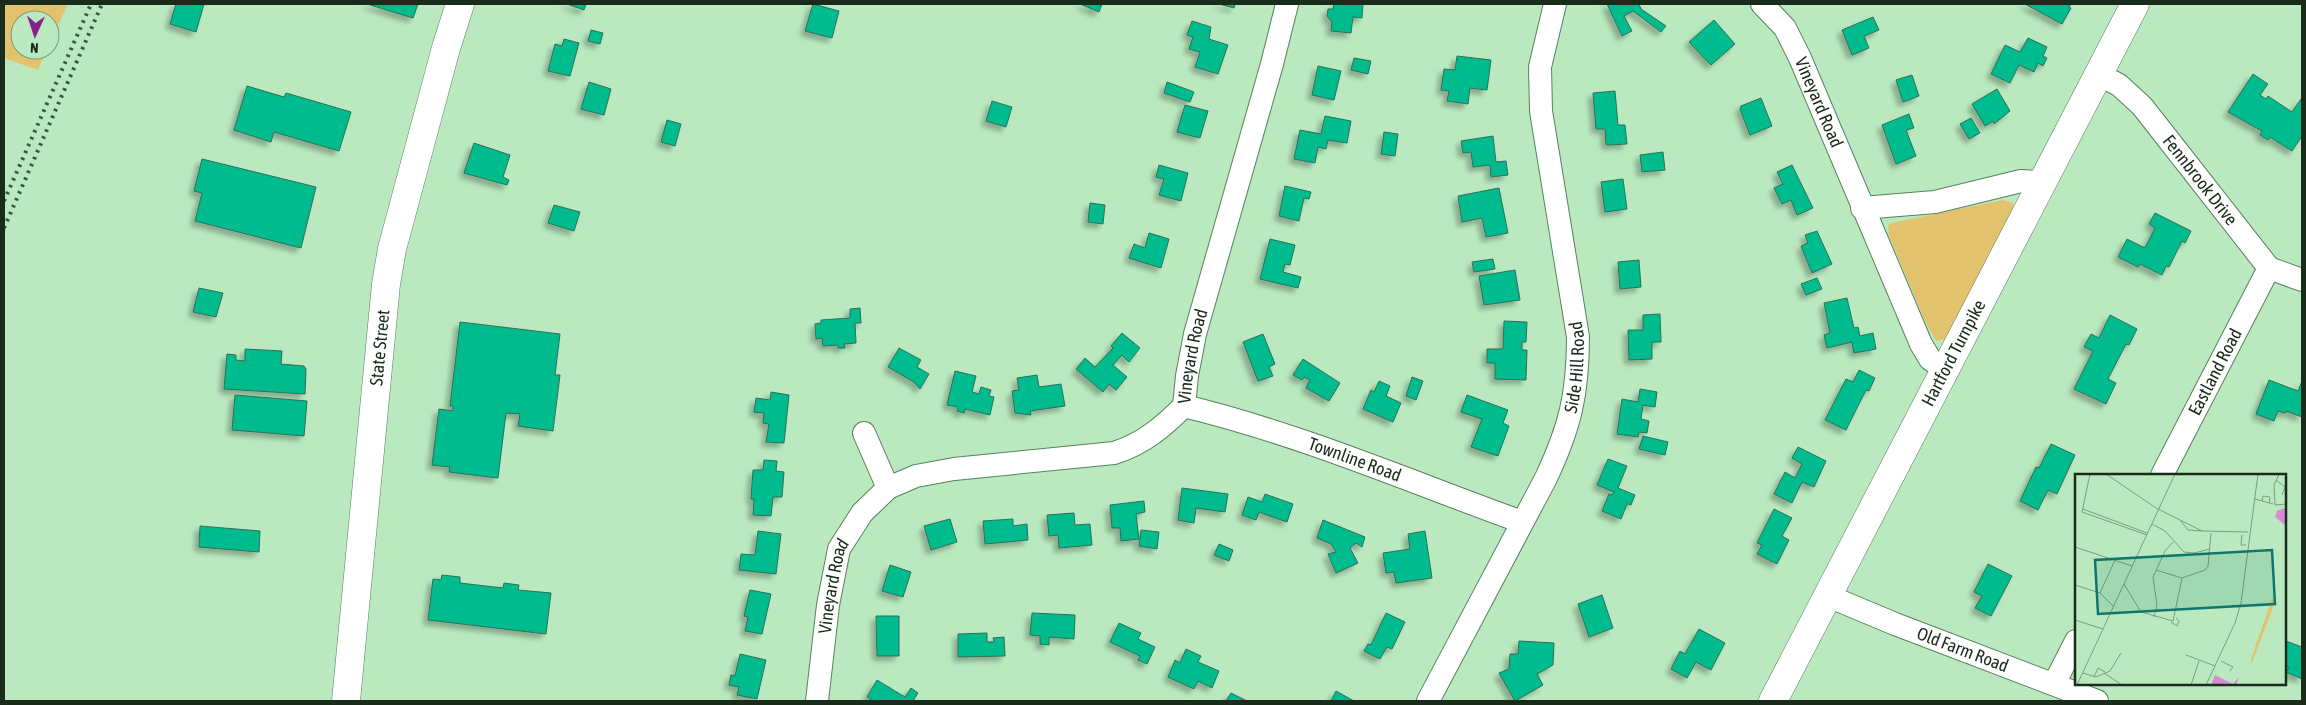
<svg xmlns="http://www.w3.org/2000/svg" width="2306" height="705" font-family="'Asap Condensed',sans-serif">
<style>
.green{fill:#e3c26e}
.building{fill:#00bb8e;stroke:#2f6f59;filter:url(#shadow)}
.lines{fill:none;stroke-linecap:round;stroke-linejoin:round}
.minor-casing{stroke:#56825c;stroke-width:24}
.major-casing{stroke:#56825c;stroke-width:29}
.minor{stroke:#fff;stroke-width:22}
.major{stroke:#fff;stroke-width:28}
.rail{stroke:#3c543e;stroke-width:4;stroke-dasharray:2.5 5;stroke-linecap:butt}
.labels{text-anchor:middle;stroke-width:4;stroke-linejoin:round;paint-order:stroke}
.street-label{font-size:18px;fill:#192b1b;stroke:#bae9bf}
.inset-road{fill:none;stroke:#7a9d7d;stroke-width:1}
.view{fill:#0f766e;fill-opacity:0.15;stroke:#0f766e;stroke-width:2.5}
.inset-edge{fill:none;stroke:#192b1b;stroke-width:2.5}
</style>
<defs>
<filter id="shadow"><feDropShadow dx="-4.5" dy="4.5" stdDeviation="2.5" flood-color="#0004"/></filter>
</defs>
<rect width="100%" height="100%" fill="#bae9bf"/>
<g class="green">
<path d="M4 4H68L50 43V20H20V50H47L38 70 4 58Z"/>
<path d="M2003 200 2013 203 2014 209 1946 339 1936 341 1926 323 1889 236 1888 226 1891 223Z"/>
</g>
<g class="building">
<path d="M176 4H204L196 32 170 24Z"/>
<path d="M367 4H418L413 18Z"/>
<path d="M567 4H586L584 10Z"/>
<path d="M813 4 839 11 832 38 805 31Z"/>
<path d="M1080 4H1102L1099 12Z"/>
<path d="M1219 4H1235L1234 8Z"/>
<path d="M1334 4H1363L1362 18 1353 17 1351 33 1331 31 1332 22 1327 16 1328 9H1333Z"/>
<path d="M1607 4H1639L1641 9 1666 26 1661 32 1633 11 1624 16 1632 31 1622 36Z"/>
<path d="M2025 4H2071L2069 7 2071 8 2062 24Z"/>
<path d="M1873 17 1879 30 1864 36 1869 48 1852 55 1842 30Z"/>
<path d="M1714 20 1735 44 1711 65 1689 42Z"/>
<path d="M1192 21 1211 27 1209 39 1228 45 1218 74 1195 67 1200 52 1189 49 1193 37 1187 35Z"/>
<path d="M591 30 603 33 600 44 588 41Z"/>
<path d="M2028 38 2047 47 2043 56 2047 58 2043 66 2038 63 2034 72 2019 65 2010 83 1991 74 2005 45 2020 52Z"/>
<path d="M564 39 579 43 570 76 548 71 555 44 562 46Z"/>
<path d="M1457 56 1491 60 1487 90 1470 88 1468 104 1447 101 1449 91 1441 90 1444 69 1455 70Z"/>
<path d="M1354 58 1371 61 1368 74 1351 70Z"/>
<path d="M1318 66 1341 71 1334 100 1312 95Z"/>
<path d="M2253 74 2268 84 2260 95 2266 99 2268 96 2292 112 2301 99 2302 100V136L2292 151 2270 137 2268 140 2260 135 2262 131 2228 112Z"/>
<path d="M1912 75 1919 96 1903 102 1896 80Z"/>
<path d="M589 82 611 89 604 115 581 109Z"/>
<path d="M1167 82 1194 92 1190 102 1164 93Z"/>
<path d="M247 86 284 97 286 93 351 112 339 151 274 132 271 142 234 130Z"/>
<path d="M1997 89 2010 111 1994 124 1993 121 1985 126 1972 104Z"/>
<path d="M1615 91 1618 125H1625L1627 144 1608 145 1606 144 1605 129H1596L1593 93Z"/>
<path d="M1761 98 1772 126 1750 135 1740 109 1741 106Z"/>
<path d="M992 101 1012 107 1006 127 986 121Z"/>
<path d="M1185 105 1208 111 1200 138 1177 132Z"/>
<path d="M1909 114 1914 128 1906 130 1916 156 1896 164 1882 125Z"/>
<path d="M1325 116 1351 121 1347 143 1328 140 1326 149 1318 147 1315 163 1294 159 1300 130 1321 134Z"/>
<path d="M1971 118 1980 133 1969 139 1960 124Z"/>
<path d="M667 120 681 124 675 146 661 142Z"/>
<path d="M1384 132 1398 134 1395 156 1381 154Z"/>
<path d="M1493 136 1496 162 1506 161 1508 175 1491 177 1490 165 1473 167 1471 152 1463 153 1461 141Z"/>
<path d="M474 143 510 155 503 177 509 180 507 185 464 173Z"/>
<path d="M1663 152 1665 170 1642 172 1640 155Z"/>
<path d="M202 159 316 187 301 248 195 221 202 193 194 191Z"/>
<path d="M1159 165 1188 173 1181 201 1159 195 1164 179 1156 177Z"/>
<path d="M1792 165 1813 208 1797 215 1791 200 1782 204 1774 188 1783 184 1777 172Z"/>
<path d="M1623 179 1627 209 1605 212 1601 182Z"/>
<path d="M1285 186 1311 192 1309 199 1304 198 1299 221 1279 216Z"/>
<path d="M1499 188 1508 233 1486 237 1482 218 1462 222 1458 196Z"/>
<path d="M1090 203 1105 205 1103 224 1088 222Z"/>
<path d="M554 205 580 212 574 231 548 223Z"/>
<path d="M2155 213 2191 231 2185 243 2182 241 2169 267 2166 266 2162 275 2140 264 2138 267 2118 257 2127 239 2145 248 2155 228 2149 224Z"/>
<path d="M1817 231 1832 264 1812 273 1801 246 1808 243 1805 235Z"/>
<path d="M1149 233 1169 239 1161 268 1129 258 1134 244 1145 248Z"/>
<path d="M1270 239 1295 245 1290 265 1285 264 1283 272 1301 277 1298 288 1260 279Z"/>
<path d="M1493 259 1495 269 1474 272 1472 262Z"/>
<path d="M1639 260 1641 287 1620 289 1618 262Z"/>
<path d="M1515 270 1520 300 1484 305 1479 276Z"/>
<path d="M1817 278 1822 289 1806 295 1801 284Z"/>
<path d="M199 288 223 293 216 317 193 312Z"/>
<path d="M1847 298 1854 328 1858 327 1860 336 1873 333 1876 349 1854 353 1852 342 1827 348 1824 335 1830 333 1824 303Z"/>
<path d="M860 308 861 323H855L856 343 844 344 845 348H838V345L823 346 822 338 816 339 815 324 821 323V320L850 318V309Z"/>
<path d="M1660 314 1661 342H1652V359L1629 360 1628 330H1643V315Z"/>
<path d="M2110 315 2137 329 2129 345 2126 344 2108 379 2116 383 2106 404 2074 389 2093 351 2084 347 2091 334 2099 338Z"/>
<path d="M1504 321 1527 322 1526 342H1522V350H1527L1526 380 1495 379V363H1487V349H1503Z"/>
<path d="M460 322 560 334 555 375H560L553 431 518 426 520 414 506 413 498 478 449 472 450 467 432 465 439 409 453 411V406H450Z"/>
<path d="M1122 333 1140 348 1129 362 1122 355 1113 365 1127 377 1116 390 1109 384 1103 392 1076 369 1085 358 1095 367 1113 348 1111 346Z"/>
<path d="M1263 334 1275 364 1269 367 1273 376 1258 381 1243 342Z"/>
<path d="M899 348 921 360 917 367 929 374 920 389 914 382 888 367Z"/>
<path d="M245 349 282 351 281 364 304 366 306 369 305 394 224 389 227 354 236 355V360L245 361Z"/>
<path d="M1303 359 1340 383 1329 401 1306 388 1310 380 1304 377 1302 380 1293 375Z"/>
<path d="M1859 370 1875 378 1869 391 1866 390 1846 430 1825 420 1846 379 1853 382Z"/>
<path d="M955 371 976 376 972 392 979 394 981 387 991 390 989 396 994 397 990 415 965 409 964 413 957 411 958 407 947 405Z"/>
<path d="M1037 375 1039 387 1061 384 1065 406 1030 411 1031 415 1015 413 1012 391 1019 390 1017 378Z"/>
<path d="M1412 377 1423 381 1416 400 1406 396Z"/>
<path d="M2269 380 2298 391 2302 381V417L2286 411 2285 413 2278 411 2274 421 2256 414Z"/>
<path d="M1379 381 1390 386 1386 396 1401 403 1393 422 1363 409 1371 390 1374 392Z"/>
<path d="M1640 389 1657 392 1655 407 1643 405 1641 419 1649 421 1647 433 1639 432 1638 437 1617 434 1622 399 1638 402Z"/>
<path d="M771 392 789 395 784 443 766 442 769 424 763 423 764 413 754 412 756 398 770 400Z"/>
<path d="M235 395 307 401 304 436 232 430Z"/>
<path d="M1467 395 1508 410 1503 423 1509 426 1498 456 1471 447 1482 419 1461 412Z"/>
<path d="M1643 436 1668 442 1665 455 1639 449Z"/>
<path d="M2051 444 2075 455 2057 494 2048 490 2038 510 2020 501 2036 467 2039 468Z"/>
<path d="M1798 447 1826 461 1814 487 1802 482 1792 503 1774 494 1785 472 1795 478 1802 464 1792 458Z"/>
<path d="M1608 459 1627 466 1618 488 1635 495 1631 505 1627 504 1621 519 1602 511 1609 494 1612 495 1614 492 1597 485Z"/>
<path d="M764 460 777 461 776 471 784 472 782 497H773L771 516 753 515 754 499H751L753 470H763Z"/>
<path d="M1182 488 1228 494 1225 512 1196 508 1194 523 1178 520Z"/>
<path d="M1265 494 1293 504 1287 522 1259 512 1256 520 1242 515 1248 497 1262 502Z"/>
<path d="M1144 501 1145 512 1136 514 1139 539 1121 541 1120 528H1112L1110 505Z"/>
<path d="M1774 509 1792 518 1782 536 1789 540 1777 564 1757 554 1762 545 1757 543Z"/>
<path d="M1074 513 1075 525 1090 524 1092 545 1059 548 1058 535 1049 536 1047 515Z"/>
<path d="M950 519 957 542 931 550 924 526Z"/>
<path d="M1013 519V526L1027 524 1028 540 985 544 983 521Z"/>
<path d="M1323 520 1365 537 1362 547 1356 543 1350 548 1358 563 1336 573 1328 554 1336 552 1331 544 1317 538Z"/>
<path d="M200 526 260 531 259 552 199 547Z"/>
<path d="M1141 530 1159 532 1157 549 1139 546Z"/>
<path d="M758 531 781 534 776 574 739 570 741 554 755 555Z"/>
<path d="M1425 531 1432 578 1396 583 1394 572 1386 573 1383 553 1410 549 1408 534Z"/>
<path d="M1219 544 1233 550 1229 561 1214 555Z"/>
<path d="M1988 564 2012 576 1991 616 1975 608 1982 596 1974 592Z"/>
<path d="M890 565 911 572 903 597 882 591Z"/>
<path d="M442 575 460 577V583L503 588 504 583 519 585 518 590 551 593 546 634 428 620 433 579 441 580Z"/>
<path d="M750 590 771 594 762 634 745 631 748 617 744 616Z"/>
<path d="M1602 595 1613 628 1589 637 1578 604Z"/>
<path d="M1032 613 1075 615 1074 639 1049 637V645L1040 644V636L1030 635Z"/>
<path d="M1386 613 1405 622 1392 649 1387 647 1380 659 1364 651 1368 644 1371 645Z"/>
<path d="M876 616H899V656H877Z"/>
<path d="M1119 623 1141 633 1138 639 1155 647 1147 664 1138 660 1140 656 1110 642Z"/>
<path d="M1699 629 1725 643 1711 670 1696 662 1687 678 1671 669 1680 651 1685 654Z"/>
<path d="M987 633V642H994L993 638 1004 637 1005 656 958 657V634Z"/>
<path d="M1519 641 1554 643 1553 665 1537 674 1543 685 1515 701 1499 673 1509 669 1510 654H1518Z"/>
<path d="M2286 641 2302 647V679L2286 672 2289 667 2285 665Z"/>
<path d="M1186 649 1201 656 1198 662 1219 671 1212 688 1198 681 1194 689 1168 677 1175 660 1180 663Z"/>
<path d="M740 654 766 660 757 699 737 695 739 687 729 685 731 675 735 676Z"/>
<path d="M877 680 905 697 911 688 918 693 913 701H873L867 697Z"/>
<path d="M1336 691 1354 701H1331Z"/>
<path d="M1231 693 1247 701H1226Z"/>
</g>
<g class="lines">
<defs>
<g id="minor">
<path id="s1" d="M1762 4 1785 28 1800 58 1921 344 1930 359 1945 370"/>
<path id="s2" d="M2098 74 2119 85 2142 106 2269 268 2302 280"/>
<path d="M1862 208 1935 202 2021 181 2041 182"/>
<path id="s3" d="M1184 406C1300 434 1411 482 1522 522"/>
<path d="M864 433 888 488"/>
<path id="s4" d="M2162 475 2269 268"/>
<path id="s5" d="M1828 596 1895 624 2097 701"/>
<path d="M2054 684 2076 641"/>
<path id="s6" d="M817 701 828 605 839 549 862 513 888 488 916 476 954 469 1114 453C1143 444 1163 427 1184 406L1187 376 1195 334 1272 64 1287 4"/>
<path id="s7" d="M1428 701 1546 478C1570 427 1578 394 1578 337L1541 111 1540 67 1555 4"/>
</g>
<g id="major">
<path id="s8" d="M346 701 386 284 392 249 446 48 460 4"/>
<path id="s9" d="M1773 701 2135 4"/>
</g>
</defs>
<use href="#minor" class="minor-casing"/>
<use href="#major" class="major-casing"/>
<use href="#minor" class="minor"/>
<use href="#major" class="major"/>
<g class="rail">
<path d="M4 201 91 4"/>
<path d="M4 228 102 4"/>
</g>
</g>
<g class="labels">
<g class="street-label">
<text dy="6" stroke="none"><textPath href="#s1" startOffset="115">Vineyard Road</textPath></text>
<text dy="6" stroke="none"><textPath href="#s2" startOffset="149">Fennbrook Drive</textPath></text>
<text dy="6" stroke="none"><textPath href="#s8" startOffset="355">State Street</textPath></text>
<text dy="6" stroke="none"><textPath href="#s9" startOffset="392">Hartford Turnpike</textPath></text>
<text dy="6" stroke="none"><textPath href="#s6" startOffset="598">Vineyard Road</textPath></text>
<text dy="6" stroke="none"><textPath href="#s7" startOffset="368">Side Hill Road</textPath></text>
<text dy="6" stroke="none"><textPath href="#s4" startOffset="116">Eastland Road</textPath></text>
<text dy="6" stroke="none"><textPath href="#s3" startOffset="179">Townline Road</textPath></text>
<text dy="6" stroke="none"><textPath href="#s6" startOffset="116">Vineyard Road</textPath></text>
<text dy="6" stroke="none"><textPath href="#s5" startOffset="145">Old Farm Road</textPath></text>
</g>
</g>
<g transform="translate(2075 474)">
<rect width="211" height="211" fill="#bae9bf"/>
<path d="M197 125 201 126 176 191V185Z" fill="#e3c26e"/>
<path d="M212 33V52H211L200 43 202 37ZM140 201 158 210 164 203 161 211H136Z" fill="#da88d8"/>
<path class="inset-road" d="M15 0 7 38 72 61M31 0 81 34 127 57 173 58M204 0 199 11 200 31 212 30M201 6 210 13 207 21M180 25 198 30M187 27 188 22 195 23 194 29M8 35 72 59M106 47 113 56 127 57M77 50 90 57 109 78 119 79 135 75M167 61 166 71H171M0 73 57 92M81 96 107 104M49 110 66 138 98 147 107 104 130 96 133 92 136 59M0 111 25 119 39 133M25 119 40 86M79 143 82 131 78 103 90 77 98 68M0 146 28 155M96 148 102 152 104 147 101 144M111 181 140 192M146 187 158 193 155 197M8 199 21 203 35 197 46 179M29 199 47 211M19 203 23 194 30 198M2 211 100 0M116 211 124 187M131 211 160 149 166 129 183 0"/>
<path class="view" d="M197 76 200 130 23 140 20 86Z"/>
<rect width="211" height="211" class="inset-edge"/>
</g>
<rect width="2306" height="705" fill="none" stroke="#192b1b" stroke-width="10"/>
<g transform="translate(35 35) rotate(183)"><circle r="24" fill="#bae9bf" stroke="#7a9d7d"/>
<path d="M0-4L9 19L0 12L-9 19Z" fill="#882289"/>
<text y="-8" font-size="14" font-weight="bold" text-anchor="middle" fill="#192b1b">N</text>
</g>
</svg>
